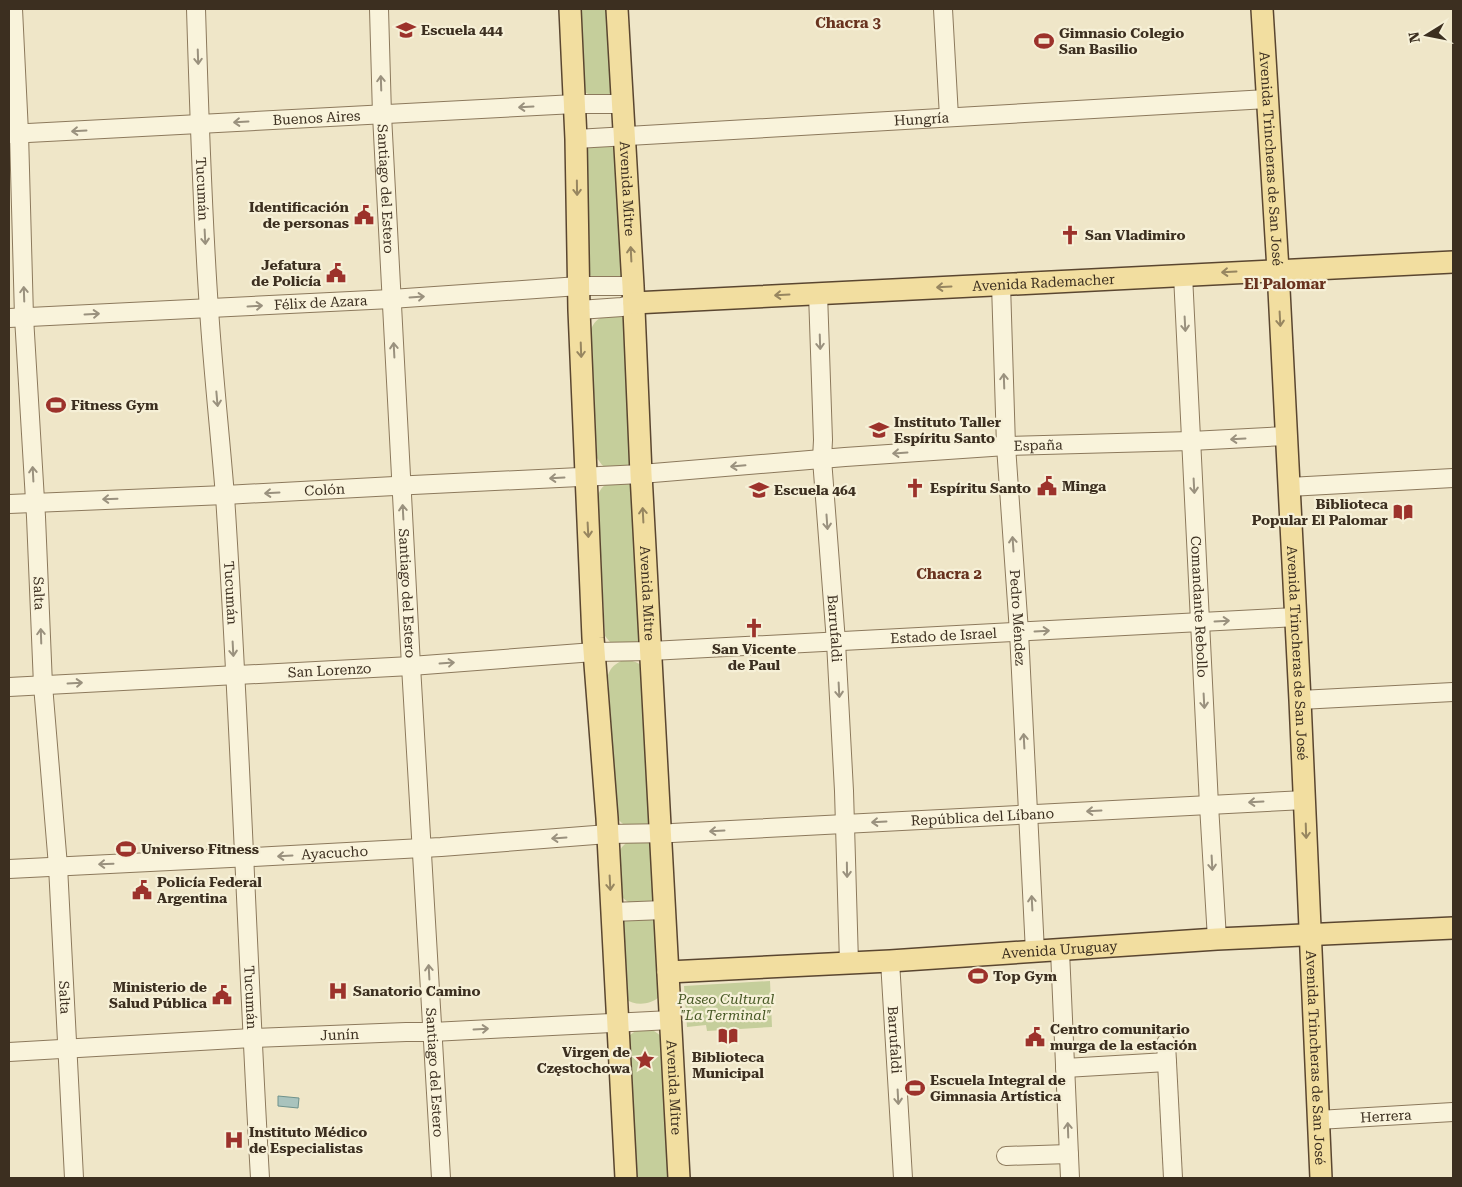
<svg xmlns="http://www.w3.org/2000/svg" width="1462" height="1187" font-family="'Roboto Serif',serif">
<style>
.green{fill:#c5ce9b}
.water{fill:#a9c3bd;stroke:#6f928c}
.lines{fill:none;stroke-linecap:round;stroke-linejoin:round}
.minor-casing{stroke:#8c795c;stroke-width:20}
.major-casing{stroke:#5a4630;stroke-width:24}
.minor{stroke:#f9f3db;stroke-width:18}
.major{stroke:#f2dea0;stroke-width:21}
.oneway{stroke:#9a917e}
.oneway2{stroke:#978660}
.labels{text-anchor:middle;stroke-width:4.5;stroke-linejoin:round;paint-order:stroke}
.poi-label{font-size:14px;font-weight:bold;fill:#3c2f20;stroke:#f6f0d7;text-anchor:start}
.street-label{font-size:14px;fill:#3c2f20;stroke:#f6f0d7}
.park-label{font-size:14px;font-style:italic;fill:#485926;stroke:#f6f0d7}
.neighbourhood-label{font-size:15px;font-weight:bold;fill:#69331f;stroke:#f6f0d7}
</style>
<rect width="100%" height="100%" fill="#efe6c8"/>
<g class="green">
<path d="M575 9H615L611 93C602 98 592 97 583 91Z"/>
<path d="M611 146 617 150 627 267 621 281 595 282 590 275 587 266 584 152 590 147Z"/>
<path d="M621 316 626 320 637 454 630 467 608 469 602 465 597 458 591 329C598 314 606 317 621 316Z"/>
<path d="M627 482 634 486 643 638 638 644 616 646 610 642 605 636 598 495C604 480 613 483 627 482Z"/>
<path d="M623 660C631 660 637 662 643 666L653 819C641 832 625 831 616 816L608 675C611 667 615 664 623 660Z"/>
<path d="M648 841 654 845 658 896 652 901 646 905 631 904 624 899 620 893 618 854 622 847 627 842Z"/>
<path d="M649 916 655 920 659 997C650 1005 635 1006 625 999L622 922 628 917Z"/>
<path d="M770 981 772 1027 707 1031 706 1025 687 1027 684 986Z"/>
<path d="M647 1028C655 1031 660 1034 664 1041L672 1178H632L628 1037C634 1031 639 1029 647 1028Z"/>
</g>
<path class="water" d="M278 1096 299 1098 298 1108 278 1106Z"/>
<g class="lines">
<defs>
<g id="minor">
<path id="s1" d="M13 9 19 133 24 317 36 517 43 685 58 866 74 1178"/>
<path id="s2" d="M196 9C199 109 202 209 209 309 213 371 220 434 225 496 240 723 247 951 260 1178"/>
<path id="s3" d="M379 9 382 115 411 666 441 1178"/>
<path d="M943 9 949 117"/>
<path id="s4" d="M9 134 575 104H622"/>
<path id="s5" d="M576 139 1267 99"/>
<path id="s6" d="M1183 275 1209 805 1217 939"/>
<path id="s7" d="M1001 284 1006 446 1019 632 1035 952"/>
<path id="s8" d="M818 293 823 440 822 459 836 642 844 791 849 963"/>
<path d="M579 310 622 307 634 303"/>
<path id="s9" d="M9 318 391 299 579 286H633"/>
<path d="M1289 487 1453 478"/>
<path id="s10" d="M9 504 225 495 413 485 641 474 845 457 1006 446 1191 441 1286 436"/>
<path id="s11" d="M9 687 411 666 594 652 651 651 1296 617"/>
<path d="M1300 700 1453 692"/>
<path id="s12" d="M9 869 272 856 441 847 608 834 672 833 1305 800"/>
<path d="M612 912 664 910"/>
<path d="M1060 951 1070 1178"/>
<path id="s13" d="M890 961 903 1178"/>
<path d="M1166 1043 1173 1178"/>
<path id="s14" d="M9 1052 252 1038 406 1032H432L671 1020"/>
<path d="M1065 1068 1167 1062"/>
<path id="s15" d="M1318 1120 1453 1112"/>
<path d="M1006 1156 1069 1154"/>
</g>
<g id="major">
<path d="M570 9 576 139 579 310 593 638 607 818 626 1178"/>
<path id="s16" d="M617 9 633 286 641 474 679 1178"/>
<path id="s17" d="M1262 9 1278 270 1300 700 1321 1178"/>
<path id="s18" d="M634 303 1453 262"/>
<path id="s19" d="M668 972 890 961 1217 939 1453 928"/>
</g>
</defs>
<use href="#minor" class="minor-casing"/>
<use href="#major" class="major-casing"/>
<use href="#minor" class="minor"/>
<use href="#major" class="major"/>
</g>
<defs><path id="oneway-shaft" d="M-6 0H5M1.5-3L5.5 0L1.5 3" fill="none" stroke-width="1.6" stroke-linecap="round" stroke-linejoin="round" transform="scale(1.25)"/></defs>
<g class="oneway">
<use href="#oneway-shaft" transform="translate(198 57) rotate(88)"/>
<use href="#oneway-shaft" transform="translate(381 83) rotate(-92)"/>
<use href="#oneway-shaft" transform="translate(526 107) rotate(177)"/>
<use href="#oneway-shaft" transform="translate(241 122) rotate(177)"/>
<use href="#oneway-shaft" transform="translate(79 131) rotate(177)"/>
<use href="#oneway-shaft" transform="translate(205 237) rotate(87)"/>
<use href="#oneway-shaft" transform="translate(24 294) rotate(-92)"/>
<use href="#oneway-shaft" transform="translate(417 297) rotate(-4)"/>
<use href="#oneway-shaft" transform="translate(255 306) rotate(-3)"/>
<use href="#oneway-shaft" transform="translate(92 314) rotate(-3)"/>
<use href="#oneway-shaft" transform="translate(1185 324) rotate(87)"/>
<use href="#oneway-shaft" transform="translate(820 342) rotate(88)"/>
<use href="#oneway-shaft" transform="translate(394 350) rotate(-93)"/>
<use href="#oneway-shaft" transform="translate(1004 381) rotate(-92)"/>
<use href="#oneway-shaft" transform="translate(217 399) rotate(85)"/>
<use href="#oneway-shaft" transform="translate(1238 439) rotate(177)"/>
<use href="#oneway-shaft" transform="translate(900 453) rotate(176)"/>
<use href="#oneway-shaft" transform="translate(738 466) rotate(175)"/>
<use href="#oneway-shaft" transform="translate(33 474) rotate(-93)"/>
<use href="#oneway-shaft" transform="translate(557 478) rotate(177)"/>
<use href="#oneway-shaft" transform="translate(1194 486) rotate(87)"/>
<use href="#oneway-shaft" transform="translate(272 493) rotate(177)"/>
<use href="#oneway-shaft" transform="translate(110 499) rotate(178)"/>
<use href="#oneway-shaft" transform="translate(403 512) rotate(-93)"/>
<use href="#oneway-shaft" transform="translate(827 522) rotate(86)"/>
<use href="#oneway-shaft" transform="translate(1013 544) rotate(-94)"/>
<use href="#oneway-shaft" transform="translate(1222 621) rotate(-3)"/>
<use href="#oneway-shaft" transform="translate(1042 631) rotate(-3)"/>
<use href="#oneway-shaft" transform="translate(41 636) rotate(-92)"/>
<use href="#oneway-shaft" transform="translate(233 649) rotate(87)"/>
<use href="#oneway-shaft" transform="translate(447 663) rotate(-4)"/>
<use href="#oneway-shaft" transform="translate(75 683) rotate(-3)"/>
<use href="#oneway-shaft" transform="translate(839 690) rotate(87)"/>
<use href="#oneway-shaft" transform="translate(1204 701) rotate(87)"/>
<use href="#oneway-shaft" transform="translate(1024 741) rotate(-93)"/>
<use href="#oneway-shaft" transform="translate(1256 802) rotate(177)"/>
<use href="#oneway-shaft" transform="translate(1094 811) rotate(177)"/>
<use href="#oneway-shaft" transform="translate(879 822) rotate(177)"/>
<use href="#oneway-shaft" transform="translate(717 831) rotate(177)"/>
<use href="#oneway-shaft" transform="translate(559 838) rotate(176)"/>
<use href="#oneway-shaft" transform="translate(285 856) rotate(177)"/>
<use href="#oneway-shaft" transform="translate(1212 863) rotate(87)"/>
<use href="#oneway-shaft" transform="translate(106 864) rotate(178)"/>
<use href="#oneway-shaft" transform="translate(847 870) rotate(89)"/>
<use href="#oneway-shaft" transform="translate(1032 903) rotate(-93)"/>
<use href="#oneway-shaft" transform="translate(429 972) rotate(-93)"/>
<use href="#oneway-shaft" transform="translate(481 1029) rotate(-3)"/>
<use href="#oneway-shaft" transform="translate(898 1097) rotate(87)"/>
<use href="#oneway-shaft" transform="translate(1068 1130) rotate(-92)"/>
</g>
<g class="oneway2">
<use href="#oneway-shaft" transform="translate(577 188) rotate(89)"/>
<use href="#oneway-shaft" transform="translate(631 254) rotate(-93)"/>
<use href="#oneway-shaft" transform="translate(1229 272) rotate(177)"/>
<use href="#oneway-shaft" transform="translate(944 287) rotate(177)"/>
<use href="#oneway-shaft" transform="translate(782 295) rotate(177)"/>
<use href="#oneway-shaft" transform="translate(1280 319) rotate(87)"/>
<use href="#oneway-shaft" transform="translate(581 350) rotate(88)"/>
<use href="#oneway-shaft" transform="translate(643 515) rotate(-93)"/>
<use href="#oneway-shaft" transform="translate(588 530) rotate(87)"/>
<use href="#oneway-shaft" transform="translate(1306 831) rotate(88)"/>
<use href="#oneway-shaft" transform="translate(610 883) rotate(87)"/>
</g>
<defs>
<symbol id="school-bare" viewBox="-9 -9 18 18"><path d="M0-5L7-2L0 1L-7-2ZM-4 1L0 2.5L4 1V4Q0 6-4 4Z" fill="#9c322b" stroke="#f6f0d7" stroke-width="2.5" paint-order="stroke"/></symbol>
<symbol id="stadium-bare" viewBox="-9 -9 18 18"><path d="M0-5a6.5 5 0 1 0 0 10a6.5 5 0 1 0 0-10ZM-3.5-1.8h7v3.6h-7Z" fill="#9c322b" stroke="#f6f0d7" stroke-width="2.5" paint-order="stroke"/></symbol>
<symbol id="civic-bare" viewBox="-9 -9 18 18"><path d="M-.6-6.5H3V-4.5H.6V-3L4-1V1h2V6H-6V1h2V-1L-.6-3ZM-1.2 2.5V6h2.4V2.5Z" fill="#9c322b" stroke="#f6f0d7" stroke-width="2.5" paint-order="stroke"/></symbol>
<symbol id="church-bare" viewBox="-9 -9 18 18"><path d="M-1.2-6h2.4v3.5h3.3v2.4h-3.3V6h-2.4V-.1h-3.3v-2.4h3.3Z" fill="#9c322b" stroke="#f6f0d7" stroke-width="2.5" paint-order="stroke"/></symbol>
<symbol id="university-bare" viewBox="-9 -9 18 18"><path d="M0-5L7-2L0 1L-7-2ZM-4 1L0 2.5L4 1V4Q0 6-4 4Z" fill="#9c322b" stroke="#f6f0d7" stroke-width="2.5" paint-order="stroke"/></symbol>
<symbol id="library-bare" viewBox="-9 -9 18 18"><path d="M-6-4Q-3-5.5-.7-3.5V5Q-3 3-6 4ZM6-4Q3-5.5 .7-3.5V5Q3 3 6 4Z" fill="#9c322b" stroke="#f6f0d7" stroke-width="2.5" paint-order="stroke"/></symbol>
<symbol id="hospital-bare" viewBox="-9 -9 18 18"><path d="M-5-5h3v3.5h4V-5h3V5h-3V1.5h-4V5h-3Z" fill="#9c322b" stroke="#f6f0d7" stroke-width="2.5" paint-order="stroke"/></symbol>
<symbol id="sight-bare" viewBox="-9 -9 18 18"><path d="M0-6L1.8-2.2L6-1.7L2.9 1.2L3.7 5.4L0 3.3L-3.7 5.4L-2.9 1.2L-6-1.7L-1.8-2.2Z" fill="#9c322b" stroke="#f6f0d7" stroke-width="2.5" paint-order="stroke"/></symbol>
</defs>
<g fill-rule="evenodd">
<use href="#school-bare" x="392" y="16" width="28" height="28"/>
<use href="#stadium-bare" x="1030" y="27" width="28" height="28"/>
<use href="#civic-bare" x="350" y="201" width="28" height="28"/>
<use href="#church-bare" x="1056" y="221" width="28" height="28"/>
<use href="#civic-bare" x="322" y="259" width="28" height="28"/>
<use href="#stadium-bare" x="42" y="391" width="28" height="28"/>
<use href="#university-bare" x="865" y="416" width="28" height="28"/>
<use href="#civic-bare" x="1033" y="472" width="28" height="28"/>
<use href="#church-bare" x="901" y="474" width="28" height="28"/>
<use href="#school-bare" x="745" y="476" width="28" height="28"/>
<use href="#library-bare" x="1389" y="498" width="28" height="28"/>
<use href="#church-bare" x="740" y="614" width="28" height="28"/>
<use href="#stadium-bare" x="112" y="835" width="28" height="28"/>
<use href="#civic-bare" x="128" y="876" width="28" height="28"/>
<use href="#stadium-bare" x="964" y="962" width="28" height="28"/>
<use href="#hospital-bare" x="324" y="977" width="28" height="28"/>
<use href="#civic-bare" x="208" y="981" width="28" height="28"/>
<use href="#library-bare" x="714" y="1022" width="28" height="28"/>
<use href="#civic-bare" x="1021" y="1023" width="28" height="28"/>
<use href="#sight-bare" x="631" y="1046" width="28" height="28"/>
<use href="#stadium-bare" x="901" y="1074" width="28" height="28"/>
<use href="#hospital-bare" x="220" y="1126" width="28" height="28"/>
</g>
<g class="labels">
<g class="poi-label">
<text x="421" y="35">Escuela 444</text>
<text x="1059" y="38">Gimnasio Colegio<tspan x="1059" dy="16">San Basilio</tspan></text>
<text x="349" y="212" text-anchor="end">Identificación<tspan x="349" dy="16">de personas</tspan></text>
<text x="1085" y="240">San Vladimiro</text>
<text x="321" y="270" text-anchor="end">Jefatura<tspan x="321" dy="16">de Policía</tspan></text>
<text x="71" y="410">Fitness Gym</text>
<text x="894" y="427">Instituto Taller<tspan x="894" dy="16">Espíritu Santo</tspan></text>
<text x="1062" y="491">Minga</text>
<text x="930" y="493">Espíritu Santo</text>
<text x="774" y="495">Escuela 464</text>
<text x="1388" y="509" text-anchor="end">Biblioteca<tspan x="1388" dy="16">Popular El Palomar</tspan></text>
<text x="754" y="654" text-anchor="middle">San Vicente<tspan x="754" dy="16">de Paul</tspan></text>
<text x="141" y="854">Universo Fitness</text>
<text x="157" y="887">Policía Federal<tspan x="157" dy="16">Argentina</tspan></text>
<text x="993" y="981">Top Gym</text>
<text x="207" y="992" text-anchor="end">Ministerio de<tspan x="207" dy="16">Salud Pública</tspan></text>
<text x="353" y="996">Sanatorio Camino</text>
<text x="1050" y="1034">Centro comunitario<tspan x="1050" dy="16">murga de la estación</tspan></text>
<text x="630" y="1057" text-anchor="end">Virgen de<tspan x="630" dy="16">Częstochowa</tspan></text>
<text x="728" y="1062" text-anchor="middle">Biblioteca<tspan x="728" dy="16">Municipal</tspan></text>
<text x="930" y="1085">Escuela Integral de<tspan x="930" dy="16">Gimnasia Artística</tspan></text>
<text x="249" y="1137">Instituto Médico<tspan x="249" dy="16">de Especialistas</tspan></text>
</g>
<g class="street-label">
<text dy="5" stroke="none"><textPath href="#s4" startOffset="308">Buenos Aires</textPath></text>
<text dy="5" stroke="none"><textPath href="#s5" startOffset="346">Hungría</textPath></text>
<text dy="5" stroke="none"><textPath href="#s17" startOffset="150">Avenida Trincheras de San José</textPath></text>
<text dy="5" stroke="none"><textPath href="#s2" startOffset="180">Tucumán</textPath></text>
<text dy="5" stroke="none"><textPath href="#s3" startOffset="180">Santiago del Estero</textPath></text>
<text dy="5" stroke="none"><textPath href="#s16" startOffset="180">Avenida Mitre</textPath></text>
<text dy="5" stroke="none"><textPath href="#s18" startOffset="410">Avenida Rademacher</textPath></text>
<text dy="5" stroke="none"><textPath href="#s9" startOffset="312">Félix de Azara</textPath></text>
<text dy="5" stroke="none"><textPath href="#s10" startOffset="1031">España</textPath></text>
<text dy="5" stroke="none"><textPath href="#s10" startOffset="316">Colón</textPath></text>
<text dy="5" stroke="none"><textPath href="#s2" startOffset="585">Tucumán</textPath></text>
<text dy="5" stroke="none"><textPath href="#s1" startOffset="585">Salta</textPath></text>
<text dy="5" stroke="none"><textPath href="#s3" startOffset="585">Santiago del Estero</textPath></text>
<text dy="5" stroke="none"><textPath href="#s16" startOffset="585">Avenida Mitre</textPath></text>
<text dy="5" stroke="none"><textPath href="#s6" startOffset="332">Comandante Rebollo</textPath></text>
<text dy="5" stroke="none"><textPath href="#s7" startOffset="334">Pedro Méndez</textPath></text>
<text dy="5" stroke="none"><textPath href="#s8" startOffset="336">Barrufaldi</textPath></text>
<text dy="5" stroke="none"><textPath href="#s11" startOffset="936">Estado de Israel</textPath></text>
<text dy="5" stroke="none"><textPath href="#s17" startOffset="645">Avenida Trincheras de San José</textPath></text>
<text dy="5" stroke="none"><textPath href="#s11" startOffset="321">San Lorenzo</textPath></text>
<text dy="5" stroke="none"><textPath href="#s12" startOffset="975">República del Líbano</textPath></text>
<text dy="5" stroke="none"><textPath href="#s12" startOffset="326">Ayacucho</textPath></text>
<text dy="5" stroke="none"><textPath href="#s19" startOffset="392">Avenida Uruguay</textPath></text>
<text dy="5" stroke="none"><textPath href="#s1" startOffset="990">Salta</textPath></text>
<text dy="5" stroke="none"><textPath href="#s2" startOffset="990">Tucumán</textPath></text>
<text dy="5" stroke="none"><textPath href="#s14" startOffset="331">Junín</textPath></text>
<text dy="5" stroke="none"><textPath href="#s13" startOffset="79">Barrufaldi</textPath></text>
<text dy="5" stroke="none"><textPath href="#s17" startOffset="1050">Avenida Trincheras de San José</textPath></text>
<text dy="5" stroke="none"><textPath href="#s3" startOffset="1065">Santiago del Estero</textPath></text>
<text dy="5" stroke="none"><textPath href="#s16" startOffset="1080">Avenida Mitre</textPath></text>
<text dy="5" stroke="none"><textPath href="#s15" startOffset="68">Herrera</textPath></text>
</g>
<g class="park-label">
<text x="726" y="1004">Paseo Cultural<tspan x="726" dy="16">"La Terminal"</tspan></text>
</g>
<g class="neighbourhood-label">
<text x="848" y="28">Chacra 3</text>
<text x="1285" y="289">El Palomar</text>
<text x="949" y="579">Chacra 2</text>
</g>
</g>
<rect width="1462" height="1187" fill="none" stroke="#3c2f20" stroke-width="20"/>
<g transform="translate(1427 35) rotate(260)" stroke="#f6f0d7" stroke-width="4" paint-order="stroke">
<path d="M0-4L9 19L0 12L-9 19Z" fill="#3c2f20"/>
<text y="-8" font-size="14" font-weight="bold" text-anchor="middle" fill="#3c2f20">N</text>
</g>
</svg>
